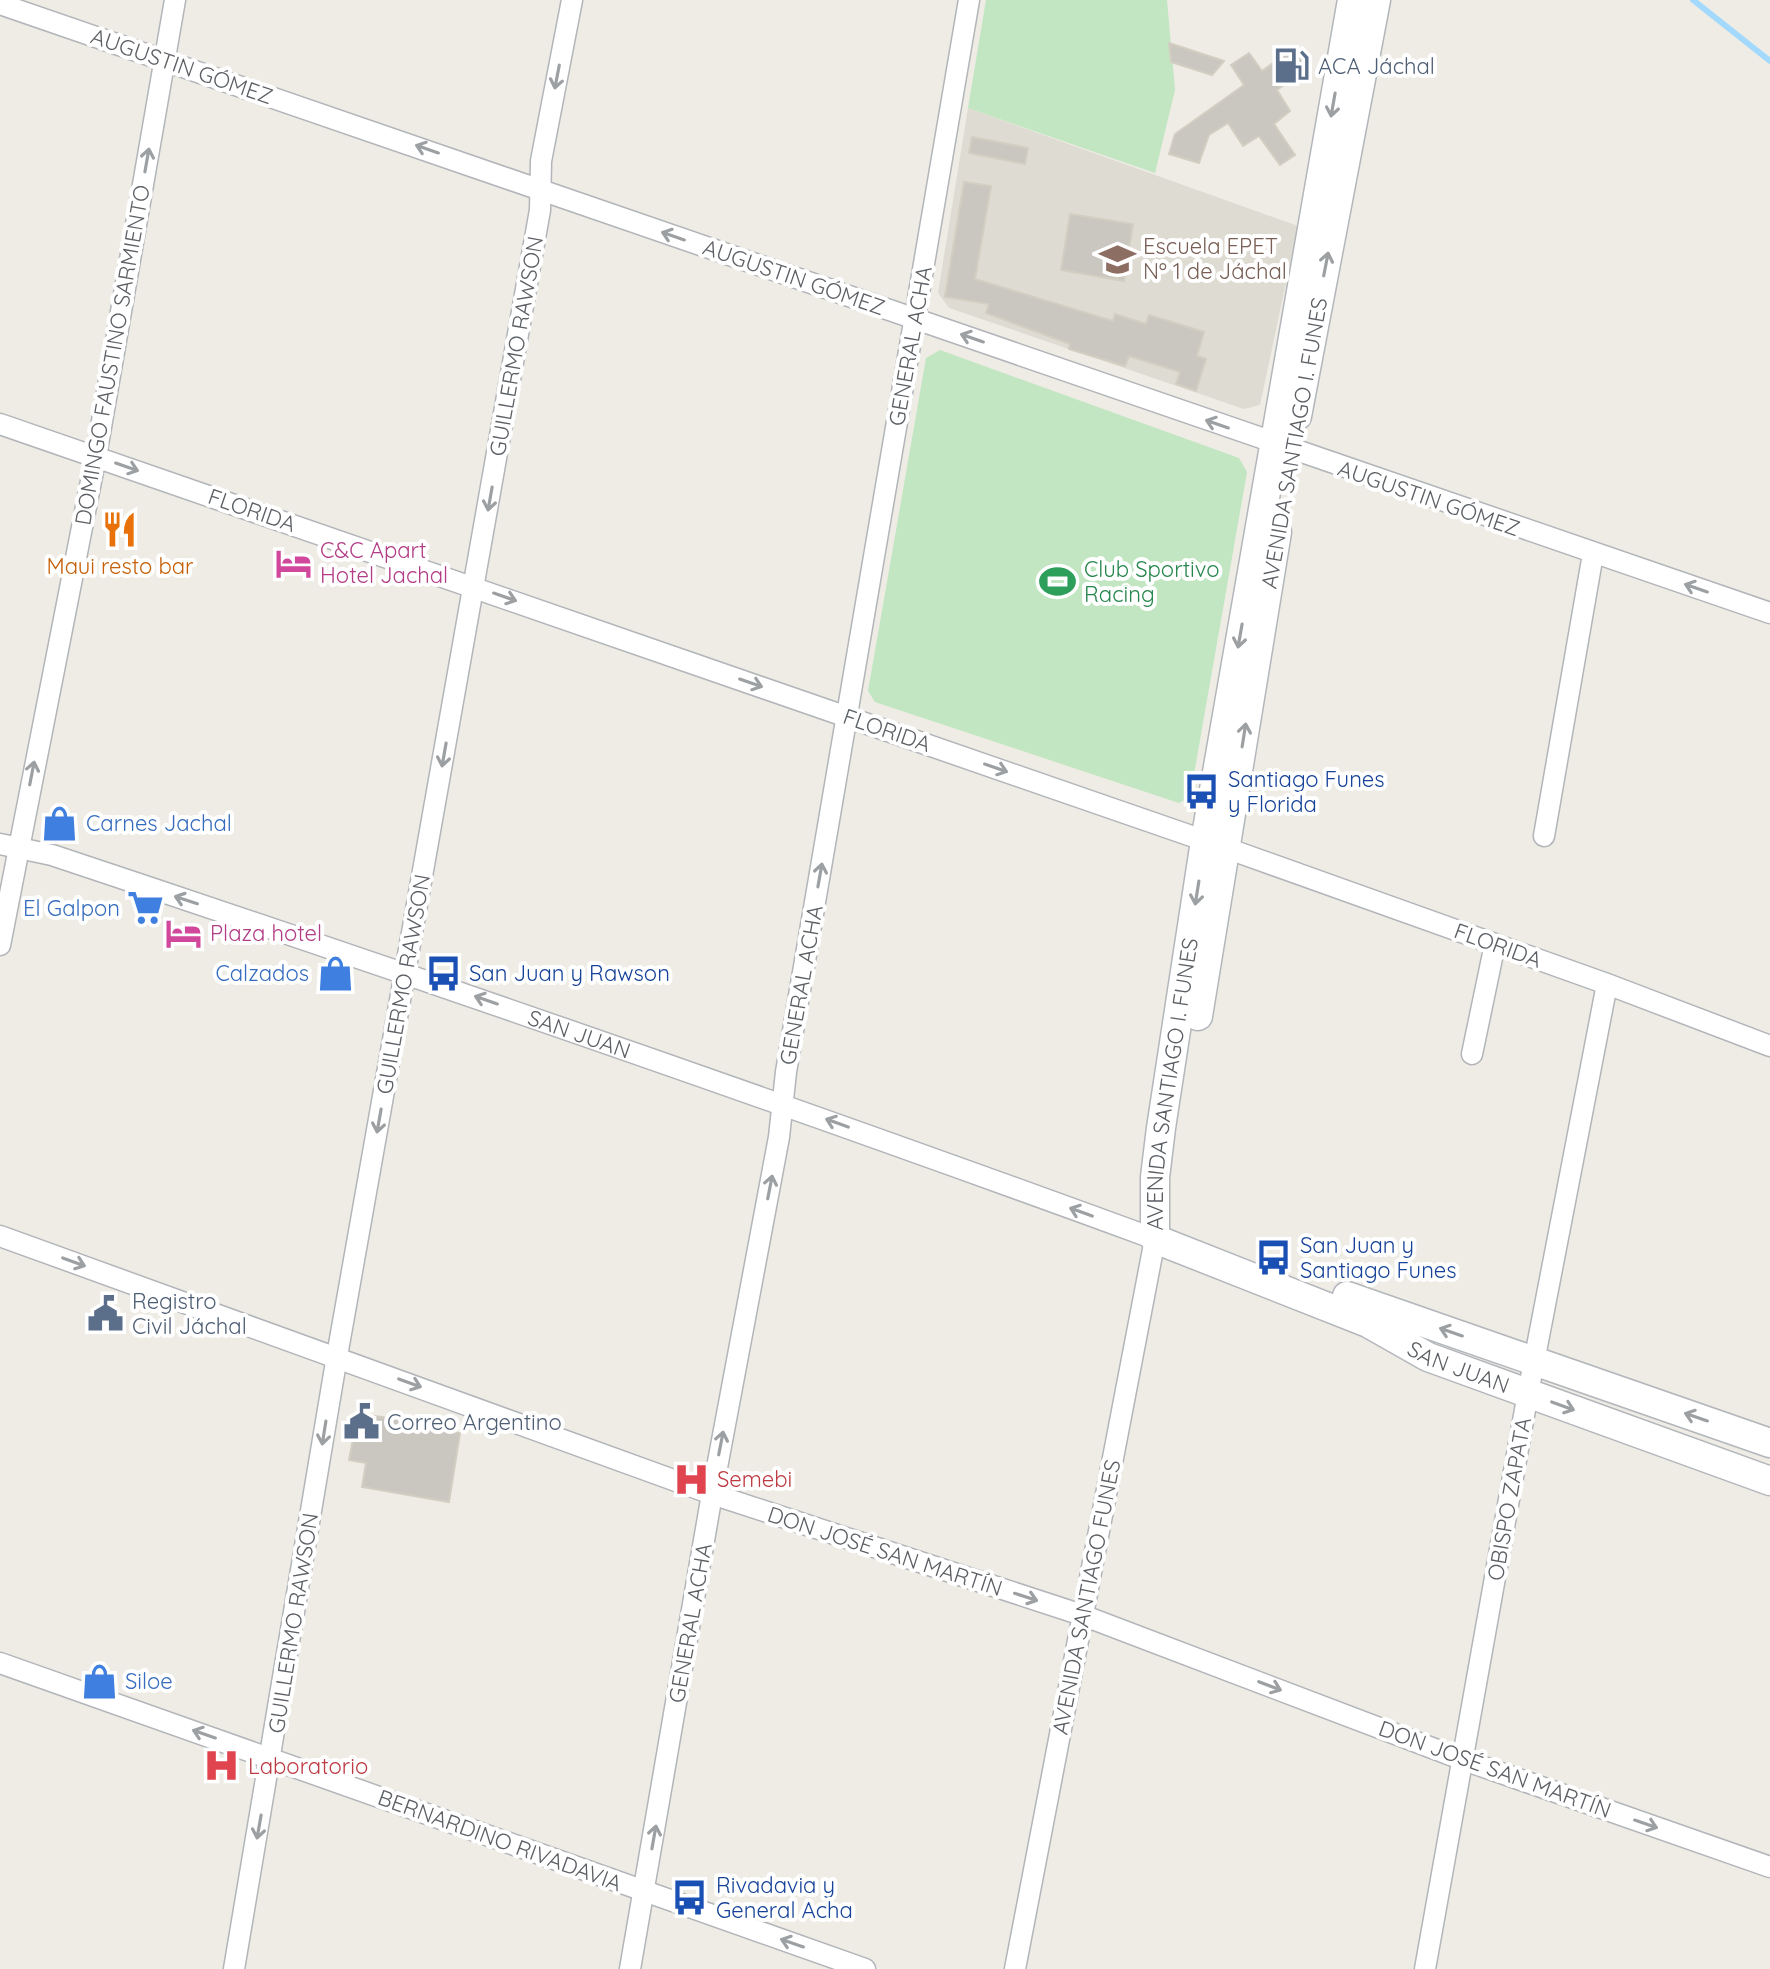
<svg xmlns="http://www.w3.org/2000/svg" width="1770" height="1969" font-family="Quicksand,sans-serif">
<style>
.education{fill:#dedbd2}
.green{fill:#c1e6c1}
.lines{fill:none;stroke-linecap:round;stroke-linejoin:round}
.stream{stroke:#a4d9fe;stroke-width:6}
.building{fill:#cac7c1;stroke:#d3cec2;stroke-width:2}
.minor-casing{stroke:#b2b5b9;stroke-width:23}
.secondary-casing{stroke:#b3b7bc;stroke-width:31}
.minor{stroke:#fff;stroke-width:20}
.secondary{stroke:#fff;stroke-width:28}
.oneway{stroke:#9da0a3}
.labels{text-anchor:middle;stroke-width:8;stroke-linejoin:round;paint-order:stroke}
.street-label{font-size:22px;fill:#5c6065;stroke:#fff}
.service-label{font-size:22px;fill:#4e5e75;stroke:#fff;text-anchor:start}
.education-label{font-size:22px;fill:#785e54;stroke:#fff;text-anchor:start}
.hotel-label{font-size:22px;fill:#b23c85;stroke:#fff;text-anchor:start}
.food-label{font-size:22px;fill:#c56008;stroke:#fff}
.leisure-label{font-size:22px;fill:#27864d;stroke:#fff;text-anchor:start}
.transit-label{font-size:22px;fill:#164399;stroke:#fff;text-anchor:start}
.shop-label{font-size:22px;fill:#366cbe;stroke:#fff;text-anchor:start}
.health-label{font-size:22px;fill:#be3a42;stroke:#fff;text-anchor:start}
</style>
<rect width="100%" height="100%" fill="#eeece4"/>
<path class="education" d="M968 108 1298 226 1260 405 1244 409 949 308 938 293Z"/>
<g class="green">
<path d="M986 0H1167L1175 90 1155 173 968 108Z"/>
<path d="M940 350 1239 458 1247 472 1190 797 1179 803 875 702 868 691 926 358Z"/>
</g>
<g class="lines">
<path class="stream" d="M1693 0 1770 61"/>
</g>
<g class="building">
<path d="M1169 43 1224 61 1212 75 1171 62Z"/>
<path d="M1295 47 1308 67 1277 90 1290 111 1274 124 1295 155 1280 165 1259 136 1243 146 1228 123 1209 135 1199 163 1169 154 1175 134 1244 85 1231 65 1249 53 1262 71Z"/>
<path d="M972 137 1028 148 1025 164 969 153Z"/>
<path d="M964 182 991 186 975 279 1113 321 1115 314 1146 324 1149 315 1204 332 1197 356 1206 359 1196 391 1176 384 1180 372 1129 356 1125 366 1069 349 1070 344 986 313 989 304 945 297Z"/>
<path d="M1070 214 1133 224 1124 281 1061 270Z"/>
<path d="M358 1414 406 1420 405 1425 460 1433 449 1502 362 1487 366 1463 349 1460Z"/>
</g>
<g class="lines">
<defs>
<g id="minor">
<path d="M0 4 1770 613"/>
<path d="M0 424 1226 848 1607 984 1770 1046"/>
<path d="M1544 836 1593 554"/>
<path id="s1" d="M0 844 52 855C422 978 789 1105 1155 1239L1015 1969"/>
<path d="M0 945 96 456 175 0"/>
<path d="M1472 1054 1495 944"/>
<path d="M0 1236 712 1494 1082 1615 1461 1759 1770 1867"/>
<path d="M0 1663 865 1969"/>
<path d="M234 1969 337 1356 540 210 541 161 572 0"/>
<path d="M630 1969 712 1494 779 1137 786 1072 969 0"/>
<path d="M1425 1969 1528 1393 1607 984"/>
</g>
<g id="secondary">
<path d="M1297 416 1376 0"/>
<path d="M1198 1016 1277 532"/>
<path id="s2" d="M1155 1239V1177L1161 1128 1205 841 1352 0"/>
<path id="s3" d="M1155 1239 1368 1323 1428 1357 1770 1481"/>
<path d="M1347 1296 1770 1443"/>
</g>
</defs>
<use href="#minor" class="minor-casing"/>
<use href="#secondary" class="secondary-casing"/>
<use href="#minor" class="minor"/>
<use href="#secondary" class="secondary"/>
</g>
<defs><path id="oneway-shaft" d="M-6 0H5M1.5-3L5.5 0L1.5 3" fill="none" stroke-width="1.6" stroke-linecap="round" stroke-linejoin="round" transform="scale(2)"/></defs>
<g class="oneway">
<use href="#oneway-shaft" transform="translate(557 77) rotate(101)"/>
<use href="#oneway-shaft" transform="translate(1333 105) rotate(100)"/>
<use href="#oneway-shaft" transform="translate(427 149) rotate(-161)"/>
<use href="#oneway-shaft" transform="translate(147 160) rotate(-80)"/>
<use href="#oneway-shaft" transform="translate(673 236) rotate(-161)"/>
<use href="#oneway-shaft" transform="translate(1326 264) rotate(-79)"/>
<use href="#oneway-shaft" transform="translate(972 338) rotate(-161)"/>
<use href="#oneway-shaft" transform="translate(1217 424) rotate(-161)"/>
<use href="#oneway-shaft" transform="translate(127 467) rotate(19)"/>
<use href="#oneway-shaft" transform="translate(490 499) rotate(100)"/>
<use href="#oneway-shaft" transform="translate(1696 588) rotate(-161)"/>
<use href="#oneway-shaft" transform="translate(505 597) rotate(19)"/>
<use href="#oneway-shaft" transform="translate(1240 636) rotate(100)"/>
<use href="#oneway-shaft" transform="translate(751 683) rotate(19)"/>
<use href="#oneway-shaft" transform="translate(1244 735) rotate(-81)"/>
<use href="#oneway-shaft" transform="translate(444 755) rotate(100)"/>
<use href="#oneway-shaft" transform="translate(996 768) rotate(19)"/>
<use href="#oneway-shaft" transform="translate(32 773) rotate(-79)"/>
<use href="#oneway-shaft" transform="translate(820 875) rotate(-80)"/>
<use href="#oneway-shaft" transform="translate(1197 893) rotate(99)"/>
<use href="#oneway-shaft" transform="translate(186 900) rotate(-162)"/>
<use href="#oneway-shaft" transform="translate(486 1000) rotate(-161)"/>
<use href="#oneway-shaft" transform="translate(379 1121) rotate(100)"/>
<use href="#oneway-shaft" transform="translate(837 1123) rotate(-160)"/>
<use href="#oneway-shaft" transform="translate(770 1187) rotate(-79)"/>
<use href="#oneway-shaft" transform="translate(1081 1212) rotate(-160)"/>
<use href="#oneway-shaft" transform="translate(74 1262) rotate(20)"/>
<use href="#oneway-shaft" transform="translate(1451 1332) rotate(-161)"/>
<use href="#oneway-shaft" transform="translate(410 1383) rotate(20)"/>
<use href="#oneway-shaft" transform="translate(1563 1406) rotate(20)"/>
<use href="#oneway-shaft" transform="translate(1696 1417) rotate(-161)"/>
<use href="#oneway-shaft" transform="translate(324 1433) rotate(99)"/>
<use href="#oneway-shaft" transform="translate(721 1443) rotate(-79)"/>
<use href="#oneway-shaft" transform="translate(1026 1597) rotate(18)"/>
<use href="#oneway-shaft" transform="translate(1270 1686) rotate(21)"/>
<use href="#oneway-shaft" transform="translate(204 1734) rotate(-161)"/>
<use href="#oneway-shaft" transform="translate(1646 1824) rotate(19)"/>
<use href="#oneway-shaft" transform="translate(259 1827) rotate(100)"/>
<use href="#oneway-shaft" transform="translate(654 1837) rotate(-80)"/>
<use href="#oneway-shaft" transform="translate(792 1943) rotate(-161)"/>
</g>
<defs>
<symbol id="fuel-bare" viewBox="-9 -9 18 18"><path d="M-5.5-6h7V0h2V4h1.3V-2.5L3-4.5l.8-.8L6-3V5H2.5V1h-1V6h-7ZM-4.2-4.7v3.2H.2V-4.7Z" fill="#5c6f8a" stroke="#fff" stroke-width="2.5" paint-order="stroke"/></symbol>
<symbol id="school-bare" viewBox="-9 -9 18 18"><path d="M0-5L7-2L0 1L-7-2ZM-4 1L0 2.5L4 1V4Q0 6-4 4Z" fill="#8d6e63" stroke="#fff" stroke-width="2.5" paint-order="stroke"/></symbol>
<symbol id="restaurant-bare" viewBox="-9 -9 18 18"><path d="M-5-6h1v4h1v-4h1v4h1v-4h1v5L-1.5 .5V6h-2V.5L-5-1ZM5-6V6H3V1.5H1.5Q1.5-4 5-6Z" fill="#e8710a" stroke="#fff" stroke-width="2.5" paint-order="stroke"/></symbol>
<symbol id="hotel-bare" viewBox="-9 -9 18 18"><path d="M-6-4.5h1.5V1H6V5H4.5V3h-9V5H-6ZM-4 0a1.8 1.8 0 1 1 3.6 0ZM.5 0V-2.5h3Q6-2.5 6 0Z" fill="#d1479c" stroke="#fff" stroke-width="2.5" paint-order="stroke"/></symbol>
<symbol id="stadium-bare" viewBox="-9 -9 18 18"><path d="M0-5a6.5 5 0 1 0 0 10a6.5 5 0 1 0 0-10ZM-3.5-1.8h7v3.6h-7Z" fill="#2e9e5b" stroke="#fff" stroke-width="2.5" paint-order="stroke"/></symbol>
<symbol id="bus-bare" viewBox="-9 -9 18 18"><path d="M-5-6H5V4H4V6H2V4H-2V6H-4V4H-5ZM-3.5-4V0h7V-4ZM-3.5 1.2v1.5H-2V1.2ZM2 1.2v1.5H3.5V1.2Z" fill="#1a4fb4" stroke="#fff" stroke-width="2.5" paint-order="stroke"/></symbol>
<symbol id="shop-bare" viewBox="-9 -9 18 18"><path d="M-5-2.5h2.3a2.7 3.5 0 0 1 5.4 0H5L5.5 6h-11ZM-1.5-2.5h3a1.5 2.3 0 0 0-3 0Z" fill="#3f7fe0" stroke="#fff" stroke-width="2.5" paint-order="stroke"/></symbol>
<symbol id="supermarket-bare" viewBox="-9 -9 18 18"><path d="M-6-5.5h2.5l.6 2H6L4.5 2H-2.5L-4.4-4H-6ZM-1.5 3.2a1.3 1.3 0 1 0 .1 0ZM3 3.2a1.3 1.3 0 1 0 .1 0Z" fill="#3f7fe0" stroke="#fff" stroke-width="2.5" paint-order="stroke"/></symbol>
<symbol id="civic-bare" viewBox="-9 -9 18 18"><path d="M-.6-6.5H3V-4.5H.6V-3L4-1V1h2V6H-6V1h2V-1L-.6-3ZM-1.2 2.5V6h2.4V2.5Z" fill="#5c6f8a" stroke="#fff" stroke-width="2.5" paint-order="stroke"/></symbol>
<symbol id="hospital-bare" viewBox="-9 -9 18 18"><path d="M-5-5h3v3.5h4V-5h3V5h-3V1.5h-4V5h-3Z" fill="#e0444e" stroke="#fff" stroke-width="2.5" paint-order="stroke"/></symbol>
</defs>
<g fill-rule="evenodd">
<use href="#fuel-bare" x="1266" y="40" width="51" height="51"/>
<use href="#school-bare" x="1092" y="234" width="51" height="51"/>
<use href="#restaurant-bare" x="94" y="504" width="51" height="51"/>
<use href="#hotel-bare" x="268" y="538" width="51" height="51"/>
<use href="#stadium-bare" x="1032" y="556" width="51" height="51"/>
<use href="#bus-bare" x="1176" y="766" width="51" height="51"/>
<use href="#shop-bare" x="34" y="798" width="51" height="51"/>
<use href="#supermarket-bare" x="120" y="882" width="51" height="51"/>
<use href="#hotel-bare" x="158" y="908" width="51" height="51"/>
<use href="#shop-bare" x="310" y="948" width="51" height="51"/>
<use href="#bus-bare" x="418" y="948" width="51" height="51"/>
<use href="#bus-bare" x="1248" y="1232" width="51" height="51"/>
<use href="#civic-bare" x="80" y="1288" width="51" height="51"/>
<use href="#civic-bare" x="336" y="1396" width="51" height="51"/>
<use href="#hospital-bare" x="666" y="1454" width="51" height="51"/>
<use href="#shop-bare" x="74" y="1656" width="51" height="51"/>
<use href="#hospital-bare" x="196" y="1740" width="51" height="51"/>
<use href="#bus-bare" x="664" y="1872" width="51" height="51"/>
</g>
<g class="labels">
<g class="street-label">
<text transform="translate(182 66) rotate(19)" y="8">AUGUSTIN GÓMEZ</text>
<text transform="translate(794 277) rotate(19)" y="8">AUGUSTIN GÓMEZ</text>
<text transform="translate(516 346) rotate(-80)" y="8">GUILLERMO RAWSON</text>
<text transform="translate(910 346) rotate(-80)" y="8">GENERAL ACHA</text>
<text transform="translate(112 355) rotate(-80)" y="8">DOMINGO FAUSTINO SARMIENTO</text>
<text transform="translate(1294 443) rotate(-80)" y="8">AVENIDA SANTIAGO I. FUNES</text>
<text transform="translate(1429 498) rotate(19)" y="8">AUGUSTIN GÓMEZ</text>
<text transform="translate(252 510) rotate(19)" y="8">FLORIDA</text>
<text transform="translate(887 730) rotate(19)" y="8">FLORIDA</text>
<text transform="translate(1498 945) rotate(20)" y="8">FLORIDA</text>
<text transform="translate(403 984) rotate(-80)" y="8">GUILLERMO RAWSON</text>
<text transform="translate(801 985) rotate(-80)" y="8">GENERAL ACHA</text>
<text dy="8" stroke="none"><textPath href="#s1" startOffset="610">SAN JUAN</textPath></text>
<text dy="8" stroke="none"><textPath href="#s2" startOffset="156">AVENIDA SANTIAGO I. FUNES</textPath></text>
<text dy="8" stroke="none"><textPath href="#s3" startOffset="330">SAN JUAN</textPath></text>
<text transform="translate(1509 1499) rotate(-80)" y="8">OBISPO ZAPATA</text>
<text transform="translate(885 1551) rotate(18)" y="8">DON JOSÉ SAN MARTÍN</text>
<text transform="translate(1086 1597) rotate(-79)" y="8">AVENIDA SANTIAGO FUNES</text>
<text transform="translate(293 1623) rotate(-81)" y="8">GUILLERMO RAWSON</text>
<text transform="translate(690 1623) rotate(-80)" y="8">GENERAL ACHA</text>
<text transform="translate(1495 1769) rotate(20)" y="8">DON JOSÉ SAN MARTÍN</text>
<text transform="translate(500 1840) rotate(20)" y="8">BERNARDINO RIVADAVIA</text>
</g>
<g class="service-label">
<text x="1318" y="74">ACA Jáchal</text>
<text x="132" y="1309">Registro<tspan x="132" dy="25">Civil Jáchal</tspan></text>
<text x="387" y="1430">Correo Argentino</text>
</g>
<g class="education-label">
<text x="1143" y="254">Escuela EPET<tspan x="1143" dy="25">Nº 1 de Jáchal</tspan></text>
</g>
<g class="hotel-label">
<text x="320" y="558">C&amp;C Apart<tspan x="320" dy="25">Hotel Jachal</tspan></text>
<text x="210" y="941">Plaza hotel</text>
</g>
<g class="food-label">
<text x="120" y="574">Maui resto bar</text>
</g>
<g class="leisure-label">
<text x="1084" y="577">Club Sportivo<tspan x="1084" dy="25">Racing</tspan></text>
</g>
<g class="transit-label">
<text x="1228" y="787">Santiago Funes<tspan x="1228" dy="25">y Florida</tspan></text>
<text x="469" y="981">San Juan y Rawson</text>
<text x="1300" y="1253">San Juan y<tspan x="1300" dy="25">Santiago Funes</tspan></text>
<text x="716" y="1893">Rivadavia y<tspan x="716" dy="25">General Acha</tspan></text>
</g>
<g class="shop-label">
<text x="86" y="831">Carnes Jachal</text>
<text x="120" y="916" text-anchor="end">El Galpon</text>
<text x="309" y="981" text-anchor="end">Calzados</text>
<text x="125" y="1689">Siloe</text>
</g>
<g class="health-label">
<text x="717" y="1487">Semebi</text>
<text x="248" y="1774">Laboratorio</text>
</g>
</g>
</svg>
